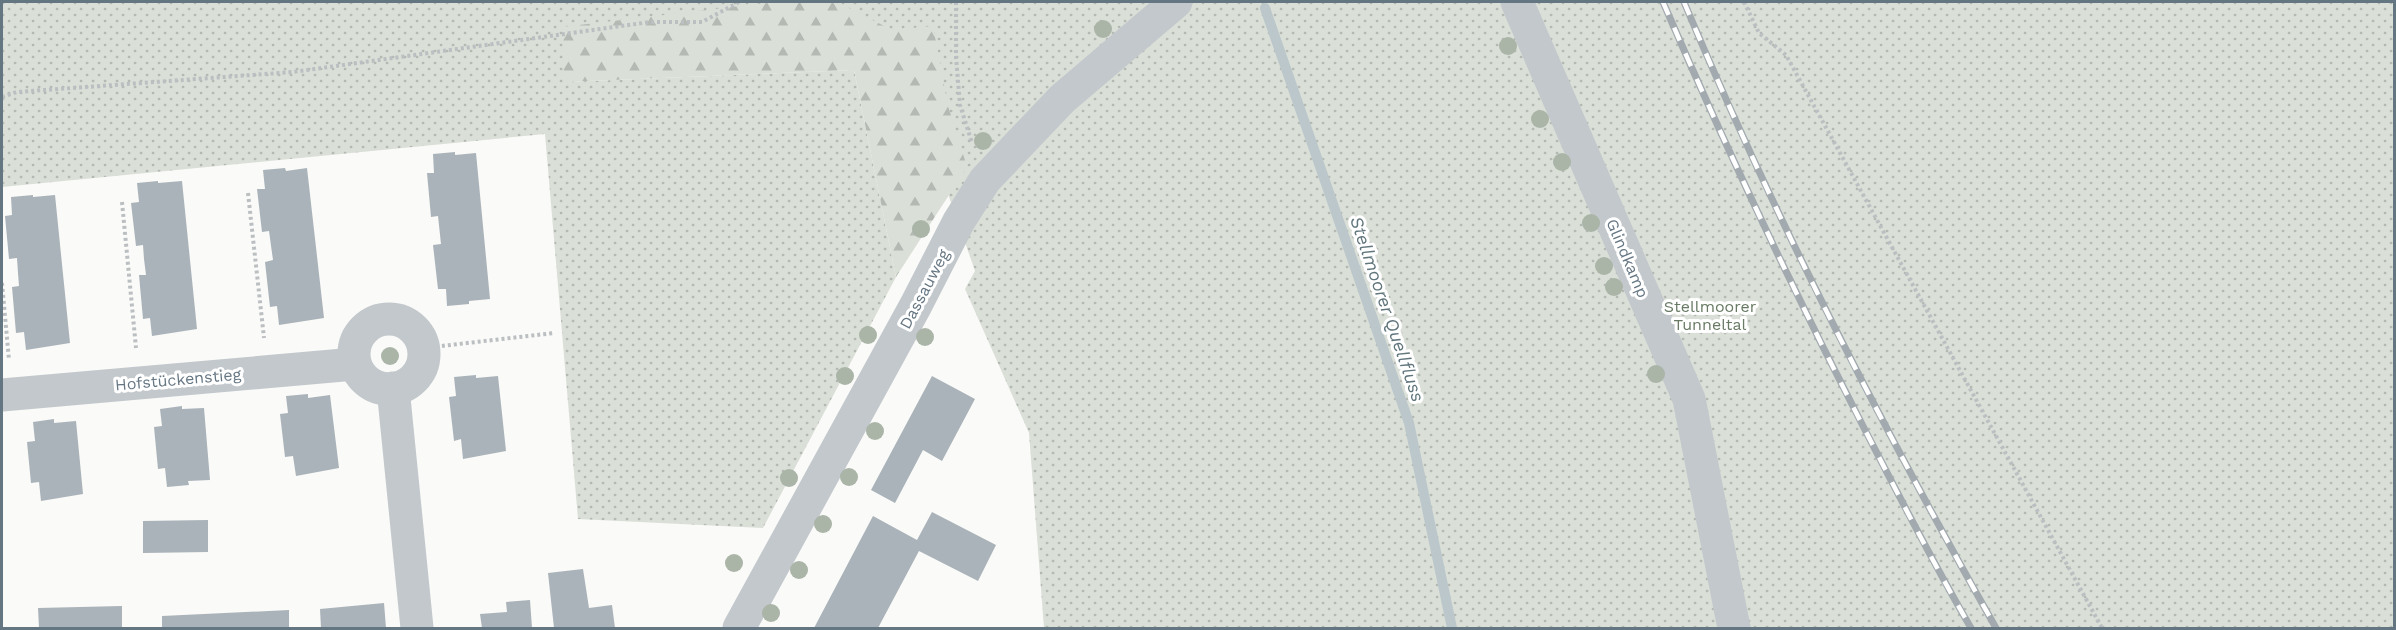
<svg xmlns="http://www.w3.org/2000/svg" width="2396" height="630" font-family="'Work Sans',sans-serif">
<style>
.grass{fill:url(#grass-dots)}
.forest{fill:url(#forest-firs)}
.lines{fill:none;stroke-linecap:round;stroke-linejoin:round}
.stream{stroke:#bbc7cb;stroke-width:10}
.building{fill:#aab3b9}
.path{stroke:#bbbfc2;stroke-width:4;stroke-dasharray:3 3;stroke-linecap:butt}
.street{stroke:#c3c8cc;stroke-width:33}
.rail-casing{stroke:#a2aab0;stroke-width:7}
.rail{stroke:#fff;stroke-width:4.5;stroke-dasharray:14;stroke-linecap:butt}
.tree{fill:#aab4a7}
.labels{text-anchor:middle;stroke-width:6;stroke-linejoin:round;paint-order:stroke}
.street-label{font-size:16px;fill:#657683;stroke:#fff}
.park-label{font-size:16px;fill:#687a64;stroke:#fff}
.water-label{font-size:18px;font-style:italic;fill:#60757c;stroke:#fff}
</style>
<defs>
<pattern id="grass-dots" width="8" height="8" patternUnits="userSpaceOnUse" patternTransform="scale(1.5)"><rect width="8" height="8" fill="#dadfd7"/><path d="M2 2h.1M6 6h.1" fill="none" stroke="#b4b9b4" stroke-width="1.8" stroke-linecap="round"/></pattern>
<pattern id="forest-firs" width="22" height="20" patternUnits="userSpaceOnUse" patternTransform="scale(1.5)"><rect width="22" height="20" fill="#dadfd7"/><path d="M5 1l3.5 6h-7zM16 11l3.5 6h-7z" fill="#b4b9b4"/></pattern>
</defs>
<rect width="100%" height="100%" fill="#fafaf8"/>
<path class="grass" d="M2 2H2394V628H1044L1029 433 965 289 975 271 900 57 565 82 854 70 896 277 763 528 578 519 545 134 2 187Z"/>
<path class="forest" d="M774 2H837L892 30 933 26 948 106 967 167 896 277 854 70 564 82 562 27Z"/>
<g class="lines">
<path class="stream" d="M1265 8 1409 423 1452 628"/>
</g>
<g class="building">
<path d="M455 152V155L476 153 490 299 469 301V304L447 306 446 289H438L433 245 441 244 438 216 431 217 427 173H434L433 154Z"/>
<path d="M285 168 286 171 307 168 324 318 279 325 277 306 270 307 265 262 273 260 269 231 262 232 257 189H265L263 170Z"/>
<path d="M158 181V183L182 181 197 329 152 336 150 318 143 319 139 275H146L144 259 143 245 136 246 131 203 139 202 137 183Z"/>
<path d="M33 195V197L55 195 70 343 26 350 24 332 16 333 12 287 19 286 18 273 17 258 9 259 5 216 12 215 11 197Z"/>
<path d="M476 375V378L498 376 506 451 463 459 461 439 454 441 449 397 456 396 454 377Z"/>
<path d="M932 376 975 399 942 461 923 450 895 503 871 490Z"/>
<path d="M308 394V398L330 395 339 468 296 476 293 456 285 457 280 414 288 413 286 396Z"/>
<path d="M182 406V409L204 408 210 480 188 481 189 485 167 487 165 468 158 469 154 427 162 426 160 409Z"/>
<path d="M54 419V423L76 421 83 494 41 501 39 482 31 483 27 442 35 441 33 422Z"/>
<path d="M932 512 996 545 978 581 919 551 878 628H814L873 516 917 540Z"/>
<path d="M208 520V552L143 553V521Z"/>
<path d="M583 569 589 608 612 605 615 628H554L548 573Z"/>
<path d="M530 600 532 628H482L480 614 507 612 506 602Z"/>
<path d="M384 603 386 628H321L320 609Z"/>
<path d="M122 606V628H39L38 608Z"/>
<path d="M289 610V628H162V616Z"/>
</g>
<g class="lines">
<g class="path">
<path d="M956 2V57L960 105 972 143"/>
<path d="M1744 2 1759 33 1786 55 2102 628"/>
<path d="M2 97 17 92 293 72 650 22H702L739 2"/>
<path d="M248 193 264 338"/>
<path d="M122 202 136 348"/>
<path d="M2 283 9 360"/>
<path d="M424 348 554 333"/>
</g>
<g class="street">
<path d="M1517 2 1689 399 1734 628"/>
<circle cx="389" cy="354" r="35"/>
<path d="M393 388 417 628"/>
<path d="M2 395 355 364"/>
<path d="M739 628 916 305 959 221 985 180 1062 99 1176 2"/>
</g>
<defs>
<g id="rail">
<path d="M1663 2C1725 146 1792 288 1864 428 1899 496 1933 563 1971 628"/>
<path d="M1684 2C1774 217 1881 425 1996 628"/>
</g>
</defs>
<use href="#rail" class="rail-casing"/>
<use href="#rail" class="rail"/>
</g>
<g class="tree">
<circle cx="1103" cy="29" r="9"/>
<circle cx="1508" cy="46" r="9"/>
<circle cx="1540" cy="119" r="9"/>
<circle cx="983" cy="141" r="9"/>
<circle cx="1562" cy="162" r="9"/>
<circle cx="1591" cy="223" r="9"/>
<circle cx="921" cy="229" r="9"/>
<circle cx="1604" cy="266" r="9"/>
<circle cx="1614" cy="287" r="9"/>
<circle cx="868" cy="335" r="9"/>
<circle cx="925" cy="337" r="9"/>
<circle cx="390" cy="356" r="9"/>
<circle cx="1656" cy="374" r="9"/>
<circle cx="845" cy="376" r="9"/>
<circle cx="875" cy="431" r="9"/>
<circle cx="849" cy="477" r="9"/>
<circle cx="789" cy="478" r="9"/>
<circle cx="823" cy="524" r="9"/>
<circle cx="734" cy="563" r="9"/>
<circle cx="799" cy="570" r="9"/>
<circle cx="771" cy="613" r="9"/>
</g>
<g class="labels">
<g class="street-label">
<text transform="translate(1628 258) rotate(67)" y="6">Glindkamp</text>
<text transform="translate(924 289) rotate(-62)" y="6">Dassauweg</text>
<text transform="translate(178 379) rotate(-5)" y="6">Hofstückenstieg</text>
</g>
<g class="park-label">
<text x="1710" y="312">Stellmoorer<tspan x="1710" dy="18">Tunneltal</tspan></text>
</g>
<g class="water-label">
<text transform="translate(1387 309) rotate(71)" y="6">Stellmoorer Quellfluss</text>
</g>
</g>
<rect width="2396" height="630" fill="none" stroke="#657683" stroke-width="6"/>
</svg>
